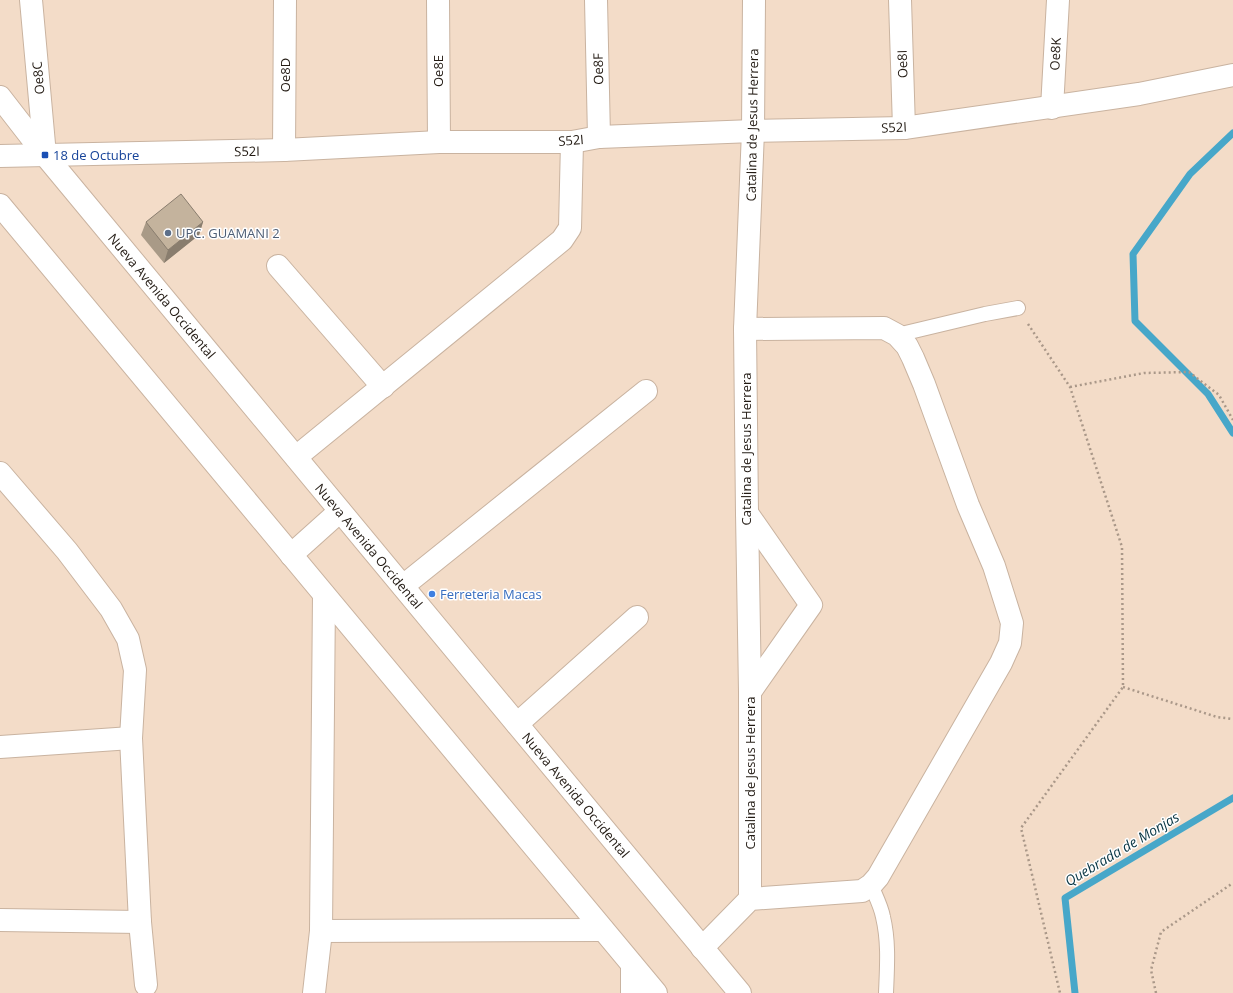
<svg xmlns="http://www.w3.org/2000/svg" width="1233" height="993" font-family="'Open Sans',sans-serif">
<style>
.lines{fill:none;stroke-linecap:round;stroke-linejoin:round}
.stream{stroke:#47a7c9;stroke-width:7}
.lane-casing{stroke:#c9b3a0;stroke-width:16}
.street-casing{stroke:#c9b3a0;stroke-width:24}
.path{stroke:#aa9889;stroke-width:2.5;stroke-dasharray:2 3;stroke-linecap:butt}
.lane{stroke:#fff;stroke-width:14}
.street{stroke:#fff;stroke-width:22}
.wall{fill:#a99a87}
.shaded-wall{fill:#897d6e}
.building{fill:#c4b39d;stroke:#897d6e}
.transit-dot{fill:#1a4fb4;stroke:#fff;stroke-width:1.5}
.service-dot{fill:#5c6f8a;stroke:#fff;stroke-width:1.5}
.shop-dot{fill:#3f7fe0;stroke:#fff;stroke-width:1.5}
.labels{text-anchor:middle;stroke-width:3;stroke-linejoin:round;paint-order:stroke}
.street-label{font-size:13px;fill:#221a13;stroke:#fff}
.transit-label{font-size:13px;fill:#164399;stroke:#fff;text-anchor:start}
.service-label{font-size:13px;fill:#4e5e75;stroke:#fff;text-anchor:start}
.shop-label{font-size:13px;fill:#366cbe;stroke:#fff;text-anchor:start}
.water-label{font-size:14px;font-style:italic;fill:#083543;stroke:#fff}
</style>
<rect width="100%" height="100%" fill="#f3dcc8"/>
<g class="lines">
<g class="stream">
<path d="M1233 133 1190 174 1133 254 1135 321 1208 394 1233 433"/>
<path d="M1075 993 1065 898 1233 798"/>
</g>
<defs>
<g id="lane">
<path d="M897 335 985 314 1018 308"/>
<path d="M871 885C875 895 881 906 883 917 889 942 887 968 886 993"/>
</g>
<g id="street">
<path d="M31 0 45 155"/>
<path d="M438 0 439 142"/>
<path d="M596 0 599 137"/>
<path d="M900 0 904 128"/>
<path d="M0 97 45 155 740 993"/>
<path d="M1052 108 1058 0"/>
<path d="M284 150 285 0"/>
<path d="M0 156 284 150 439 142H572L599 137 753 131 904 128 1139 94 1233 75"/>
<path d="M0 205 656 993"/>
<path d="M278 266 383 387"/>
<path d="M296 457 562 240 570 228 572 142"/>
<path d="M0 473 67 551 111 609 128 639 135 670 131 738 140 922 146 985"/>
<path d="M747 513 811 605 750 692"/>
<path d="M291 555 340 511"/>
<path d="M403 586 646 391"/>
<path d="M517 724 637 617"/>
<path d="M0 747 131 738"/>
<path d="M750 899V692L747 513 745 329 753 131 754 0"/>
<path d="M0 920 140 922"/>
<path d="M321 931 603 930"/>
<path d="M702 948 750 899 862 891 871 885 878 877 1001 663 1010 643 1012 623 994 566 968 505 924 384 913 358 907 346 897 335 884 328 745 329"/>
<path d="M314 993 321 931 324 595"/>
<path d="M632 993V965"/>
</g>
</defs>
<use href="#lane" class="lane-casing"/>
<use href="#street" class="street-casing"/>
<g class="path">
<path d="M1028 324 1070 387 1122 547 1123 687 1021 828 1060 993"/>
<path d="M1070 387 1144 373 1189 372 1219 395 1233 420"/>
<path d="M1123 687 1217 717 1233 719"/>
<path d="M1156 993 1151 970 1161 932 1233 883"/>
</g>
<use href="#lane" class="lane"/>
<use href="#street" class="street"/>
</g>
<path class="wall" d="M146 222H203L199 235 164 263 141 235Z"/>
<path class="shaded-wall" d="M203 222 199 235 164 263 168 250Z"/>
<path class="building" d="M181 194 203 222 168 250 146 222Z"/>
<rect class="transit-dot" x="41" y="151" width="8" height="8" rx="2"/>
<circle class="service-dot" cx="168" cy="233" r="4"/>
<circle class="shop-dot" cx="432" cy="594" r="4"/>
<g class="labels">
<g class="street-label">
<text transform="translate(1055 54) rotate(-87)" y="5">Oe8K</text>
<text transform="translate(902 64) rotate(-92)" y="5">Oe8I</text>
<text transform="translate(598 69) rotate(-91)" y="5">Oe8F</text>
<text transform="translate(438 71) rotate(-90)" y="5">Oe8E</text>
<text transform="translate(285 75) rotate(-90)" y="5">Oe8D</text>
<text transform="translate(38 78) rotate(-95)" y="5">Oe8C</text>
<text transform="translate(752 125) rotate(-89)" y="5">Catalina de Jesus Herrera</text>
<text transform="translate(894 127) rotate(-3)" y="5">S52I</text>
<text transform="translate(571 140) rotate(-5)" y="5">S52I</text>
<text transform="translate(247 151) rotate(-1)" y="5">S52I</text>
<text transform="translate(162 296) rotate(50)" y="5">Nueva Avenida Occidental</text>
<text transform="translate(746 449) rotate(-90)" y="5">Catalina de Jesus Herrera</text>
<text transform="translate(369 546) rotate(50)" y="5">Nueva Avenida Occidental</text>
<text transform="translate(750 773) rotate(-90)" y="5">Catalina de Jesus Herrera</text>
<text transform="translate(576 795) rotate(50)" y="5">Nueva Avenida Occidental</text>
</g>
<g class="transit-label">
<text x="53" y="160">18 de Octubre</text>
</g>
<g class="service-label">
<text x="176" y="238">UPC. GUAMANI 2</text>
</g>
<g class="shop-label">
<text x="440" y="599">Ferreteria Macas</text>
</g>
<g class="water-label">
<text transform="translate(1122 849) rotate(-31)" y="5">Quebrada de Monjas</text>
</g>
</g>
</svg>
